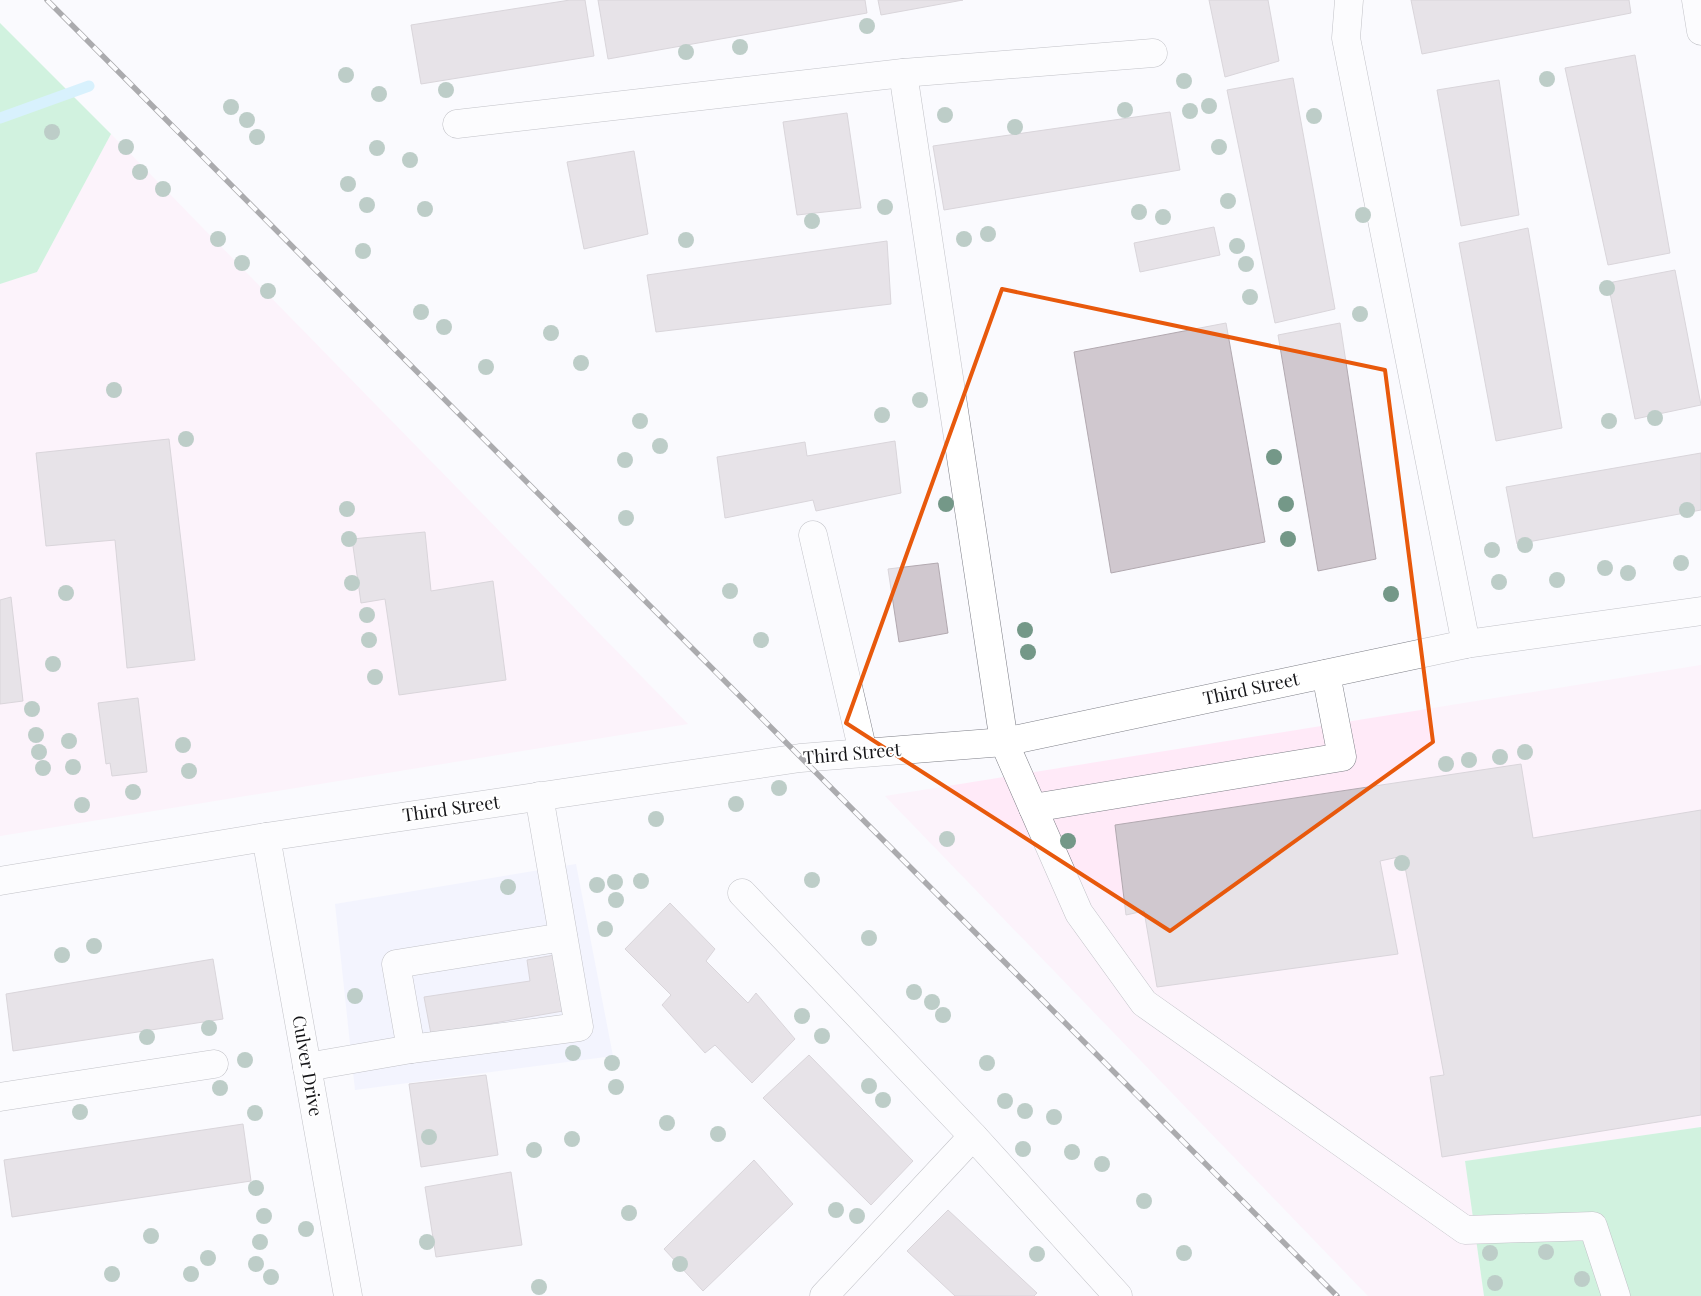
<svg xmlns="http://www.w3.org/2000/svg" width="1701" height="1296" font-family="'Playfair Display',serif">
<style>
.built{fill:#ebedff}
.industrial{fill:#ffeaf8}
.green{fill:#a0e9ba}
.lines{fill:none;stroke-linecap:round;stroke-linejoin:round}
.stream{stroke:#afe7fc;stroke-width:11}
.building{fill:#d0c8cf;stroke:#b2a9b0}
.minor-casing{stroke:#7e7f87;stroke-width:29}
.minor{stroke:#fff;stroke-width:28}
.rail-casing{stroke:#4c4c4f;stroke-width:5.5}
.rail{stroke:#fff;stroke-width:4;stroke-dasharray:11;stroke-linecap:butt}
.tree{fill:#749888}
.marked{fill:none;stroke:#e8590c;stroke-width:4;stroke-linejoin:round}
.labels{text-anchor:middle;stroke-width:4;stroke-linejoin:round;paint-order:stroke}
.street-label{font-size:18px;fill:#151518;stroke:#fff}
</style>
<rect width="100%" height="100%" fill="#fafafe"/>
<path class="built" d="M576 864 613 1056 355 1090 335 904Z"/>
<g class="industrial">
<path d="M111 134 688 724 0 836V284L37 272Z"/>
<path d="M1701 665V1127L1465 1161 1484 1296H1368L885 796Z"/>
</g>
<g class="green">
<path d="M0 23 111 134 37 272 0 284Z"/>
<path d="M1701 1127V1296H1484L1465 1161Z"/>
</g>
<g class="lines">
<path class="stream" d="M0 118 89 86"/>
</g>
<g class="building">
<path d="M570 0H585L594 56 421 84 411 25Z"/>
<path d="M598 0H865L867 13 608 59Z"/>
<path d="M878 0H963L881 15Z"/>
<path d="M1209 0H1268L1279 61 1225 77Z"/>
<path d="M1411 0H1629L1631 13 1422 54Z"/>
<path d="M1635 55 1670 253 1608 265 1565 68Z"/>
<path d="M1293 78 1335 309 1275 323 1227 90Z"/>
<path d="M1499 80 1519 215 1461 226 1437 90Z"/>
<path d="M1170 112 1180 170 944 210 933 146Z"/>
<path d="M847 113 861 208 797 215 783 122Z"/>
<path d="M634 151 648 234 584 249 567 162Z"/>
<path d="M1214 227 1220 255 1140 272 1134 243Z"/>
<path d="M1528 228 1562 428 1496 441 1459 243Z"/>
<path d="M887 241 891 304 656 332 647 275Z"/>
<path d="M1675 270 1701 405 1635 419 1608 283Z"/>
<path d="M1226 323 1265 542 1111 573 1074 352Z"/>
<path d="M1340 323 1376 559 1318 571 1278 335Z"/>
<path d="M169 439 195 660 127 668 115 540 46 546 36 453Z"/>
<path d="M895 441 901 493 816 511 813 500 725 518 717 457 805 442 807 456Z"/>
<path d="M1701 453V510L1517 544 1506 487Z"/>
<path d="M425 532 431 591 493 581 506 680 399 695 385 599 361 603 352 539Z"/>
<path d="M938 563 948 633 899 642 888 569Z"/>
<path d="M11 597 23 701 0 704V600Z"/>
<path d="M138 698 147 772 112 776 110 763 106 764 98 703Z"/>
<path d="M1521 764 1533 838 1701 810V1115L1442 1157 1430 1077 1444 1075 1403 856 1380 861 1398 954 1157 987 1144 911 1126 915 1115 825Z"/>
<path d="M670 903 715 949 706 961 748 1003 756 993 795 1039 752 1083 715 1045 705 1053 662 1005 671 995 625 949Z"/>
<path d="M554 955 563 1011 431 1034 424 997 530 981 527 960Z"/>
<path d="M213 959 223 1019 13 1051 6 994Z"/>
<path d="M809 1055 913 1161 871 1205 763 1098Z"/>
<path d="M486 1075 498 1155 421 1167 409 1084Z"/>
<path d="M243 1124 251 1181 12 1217 4 1160Z"/>
<path d="M754 1160 793 1204 703 1291 664 1249Z"/>
<path d="M511 1172 522 1245 436 1257 425 1187Z"/>
<path d="M948 1210 1037 1293 1034 1296H955L907 1251Z"/>
</g>
<g class="lines">
<defs>
<g id="minor">
<path d="M1349 0 1346 38 1466 644"/>
<path d="M1696 0 1701 31"/>
<path d="M903 73 1004 742 1079 913 1144 1003 1465 1230 1593 1226 1616 1296"/>
<path d="M457 124 903 73 1153 53"/>
<path d="M813 535 863 752"/>
<path d="M1033 808 1342 757 1326 674"/>
<path d="M266 837 348 1296"/>
<path d="M0 881 266 837 800 758 1004 742 1466 644 1701 611"/>
<path d="M742 893 973 1136 1118 1296"/>
<path d="M411 1049 396 964 563 937"/>
<path d="M307 1067 411 1049 579 1027 539 796"/>
<path d="M0 1097 214 1064"/>
<path d="M824 1296 973 1136"/>
</g>
</defs>
<use href="#minor" class="minor-casing"/>
<use href="#minor" class="minor"/>
<defs>
<path id="rail" d="M47 0 1337 1296"/>
</defs>
<use href="#rail" class="rail-casing"/>
<use href="#rail" class="rail"/>
</g>
<g class="tree">
<circle cx="867" cy="26" r="8"/>
<circle cx="740" cy="47" r="8"/>
<circle cx="686" cy="52" r="8"/>
<circle cx="346" cy="75" r="8"/>
<circle cx="1547" cy="79" r="8"/>
<circle cx="1184" cy="81" r="8"/>
<circle cx="446" cy="90" r="8"/>
<circle cx="379" cy="94" r="8"/>
<circle cx="1209" cy="106" r="8"/>
<circle cx="231" cy="107" r="8"/>
<circle cx="1125" cy="110" r="8"/>
<circle cx="1190" cy="111" r="8"/>
<circle cx="945" cy="115" r="8"/>
<circle cx="1314" cy="116" r="8"/>
<circle cx="247" cy="120" r="8"/>
<circle cx="1015" cy="127" r="8"/>
<circle cx="52" cy="132" r="8"/>
<circle cx="257" cy="137" r="8"/>
<circle cx="126" cy="147" r="8"/>
<circle cx="1219" cy="147" r="8"/>
<circle cx="377" cy="148" r="8"/>
<circle cx="410" cy="160" r="8"/>
<circle cx="140" cy="172" r="8"/>
<circle cx="348" cy="184" r="8"/>
<circle cx="163" cy="189" r="8"/>
<circle cx="1228" cy="201" r="8"/>
<circle cx="367" cy="205" r="8"/>
<circle cx="885" cy="207" r="8"/>
<circle cx="425" cy="209" r="8"/>
<circle cx="1139" cy="212" r="8"/>
<circle cx="1363" cy="215" r="8"/>
<circle cx="1163" cy="217" r="8"/>
<circle cx="812" cy="221" r="8"/>
<circle cx="988" cy="234" r="8"/>
<circle cx="218" cy="239" r="8"/>
<circle cx="964" cy="239" r="8"/>
<circle cx="686" cy="240" r="8"/>
<circle cx="1237" cy="246" r="8"/>
<circle cx="363" cy="251" r="8"/>
<circle cx="242" cy="263" r="8"/>
<circle cx="1246" cy="264" r="8"/>
<circle cx="1607" cy="288" r="8"/>
<circle cx="268" cy="291" r="8"/>
<circle cx="1250" cy="297" r="8"/>
<circle cx="421" cy="312" r="8"/>
<circle cx="1360" cy="314" r="8"/>
<circle cx="444" cy="327" r="8"/>
<circle cx="551" cy="333" r="8"/>
<circle cx="581" cy="363" r="8"/>
<circle cx="486" cy="367" r="8"/>
<circle cx="114" cy="390" r="8"/>
<circle cx="920" cy="400" r="8"/>
<circle cx="882" cy="415" r="8"/>
<circle cx="1655" cy="418" r="8"/>
<circle cx="640" cy="421" r="8"/>
<circle cx="1609" cy="421" r="8"/>
<circle cx="186" cy="439" r="8"/>
<circle cx="660" cy="446" r="8"/>
<circle cx="1274" cy="457" r="8"/>
<circle cx="625" cy="460" r="8"/>
<circle cx="946" cy="504" r="8"/>
<circle cx="1286" cy="504" r="8"/>
<circle cx="347" cy="509" r="8"/>
<circle cx="1687" cy="510" r="8"/>
<circle cx="626" cy="518" r="8"/>
<circle cx="349" cy="539" r="8"/>
<circle cx="1288" cy="539" r="8"/>
<circle cx="1525" cy="545" r="8"/>
<circle cx="1492" cy="550" r="8"/>
<circle cx="1681" cy="563" r="8"/>
<circle cx="1605" cy="568" r="8"/>
<circle cx="1628" cy="573" r="8"/>
<circle cx="1557" cy="580" r="8"/>
<circle cx="1499" cy="582" r="8"/>
<circle cx="352" cy="583" r="8"/>
<circle cx="730" cy="591" r="8"/>
<circle cx="66" cy="593" r="8"/>
<circle cx="1391" cy="594" r="8"/>
<circle cx="367" cy="615" r="8"/>
<circle cx="1025" cy="630" r="8"/>
<circle cx="369" cy="640" r="8"/>
<circle cx="761" cy="640" r="8"/>
<circle cx="1028" cy="652" r="8"/>
<circle cx="53" cy="664" r="8"/>
<circle cx="375" cy="677" r="8"/>
<circle cx="32" cy="709" r="8"/>
<circle cx="36" cy="735" r="8"/>
<circle cx="69" cy="741" r="8"/>
<circle cx="183" cy="745" r="8"/>
<circle cx="39" cy="752" r="8"/>
<circle cx="1525" cy="752" r="8"/>
<circle cx="1500" cy="757" r="8"/>
<circle cx="1469" cy="760" r="8"/>
<circle cx="1446" cy="764" r="8"/>
<circle cx="73" cy="767" r="8"/>
<circle cx="43" cy="768" r="8"/>
<circle cx="189" cy="771" r="8"/>
<circle cx="779" cy="788" r="8"/>
<circle cx="133" cy="792" r="8"/>
<circle cx="736" cy="804" r="8"/>
<circle cx="82" cy="805" r="8"/>
<circle cx="656" cy="819" r="8"/>
<circle cx="947" cy="839" r="8"/>
<circle cx="1068" cy="841" r="8"/>
<circle cx="1402" cy="863" r="8"/>
<circle cx="812" cy="880" r="8"/>
<circle cx="641" cy="881" r="8"/>
<circle cx="615" cy="882" r="8"/>
<circle cx="597" cy="885" r="8"/>
<circle cx="508" cy="887" r="8"/>
<circle cx="616" cy="900" r="8"/>
<circle cx="605" cy="929" r="8"/>
<circle cx="869" cy="938" r="8"/>
<circle cx="94" cy="946" r="8"/>
<circle cx="62" cy="955" r="8"/>
<circle cx="914" cy="992" r="8"/>
<circle cx="355" cy="996" r="8"/>
<circle cx="932" cy="1002" r="8"/>
<circle cx="943" cy="1015" r="8"/>
<circle cx="802" cy="1016" r="8"/>
<circle cx="209" cy="1028" r="8"/>
<circle cx="822" cy="1036" r="8"/>
<circle cx="147" cy="1037" r="8"/>
<circle cx="573" cy="1053" r="8"/>
<circle cx="245" cy="1060" r="8"/>
<circle cx="612" cy="1063" r="8"/>
<circle cx="987" cy="1063" r="8"/>
<circle cx="869" cy="1086" r="8"/>
<circle cx="616" cy="1087" r="8"/>
<circle cx="220" cy="1088" r="8"/>
<circle cx="883" cy="1100" r="8"/>
<circle cx="1005" cy="1101" r="8"/>
<circle cx="1025" cy="1111" r="8"/>
<circle cx="80" cy="1112" r="8"/>
<circle cx="255" cy="1113" r="8"/>
<circle cx="1054" cy="1117" r="8"/>
<circle cx="667" cy="1123" r="8"/>
<circle cx="718" cy="1134" r="8"/>
<circle cx="429" cy="1137" r="8"/>
<circle cx="572" cy="1139" r="8"/>
<circle cx="1023" cy="1149" r="8"/>
<circle cx="534" cy="1150" r="8"/>
<circle cx="1072" cy="1152" r="8"/>
<circle cx="1102" cy="1164" r="8"/>
<circle cx="256" cy="1188" r="8"/>
<circle cx="1144" cy="1201" r="8"/>
<circle cx="836" cy="1210" r="8"/>
<circle cx="629" cy="1213" r="8"/>
<circle cx="264" cy="1216" r="8"/>
<circle cx="857" cy="1216" r="8"/>
<circle cx="306" cy="1229" r="8"/>
<circle cx="151" cy="1236" r="8"/>
<circle cx="260" cy="1242" r="8"/>
<circle cx="427" cy="1242" r="8"/>
<circle cx="1546" cy="1252" r="8"/>
<circle cx="1184" cy="1253" r="8"/>
<circle cx="1490" cy="1253" r="8"/>
<circle cx="1037" cy="1254" r="8"/>
<circle cx="208" cy="1258" r="8"/>
<circle cx="256" cy="1264" r="8"/>
<circle cx="680" cy="1264" r="8"/>
<circle cx="112" cy="1274" r="8"/>
<circle cx="191" cy="1274" r="8"/>
<circle cx="271" cy="1277" r="8"/>
<circle cx="1582" cy="1279" r="8"/>
<circle cx="1495" cy="1283" r="8"/>
<circle cx="539" cy="1287" r="8"/>
</g>
<path d="M0 0H1701V1296H0ZM1002 289 1385 370 1433 742 1170 931 846 723Z" fill="#fafafe" fill-opacity=".55" fill-rule="evenodd"/>
<path class="marked" d="M1002 289 1385 370 1433 742 1170 931 846 723Z"/>
<g class="labels">
<g class="street-label">
<text transform="translate(1251 689) rotate(-12)" y="6">Third Street</text>
<text transform="translate(852 754) rotate(-5)" y="6">Third Street</text>
<text transform="translate(451 809) rotate(-8)" y="6">Third Street</text>
<text transform="translate(307 1066) rotate(80)" y="6">Culver Drive</text>
</g>
</g>
</svg>
